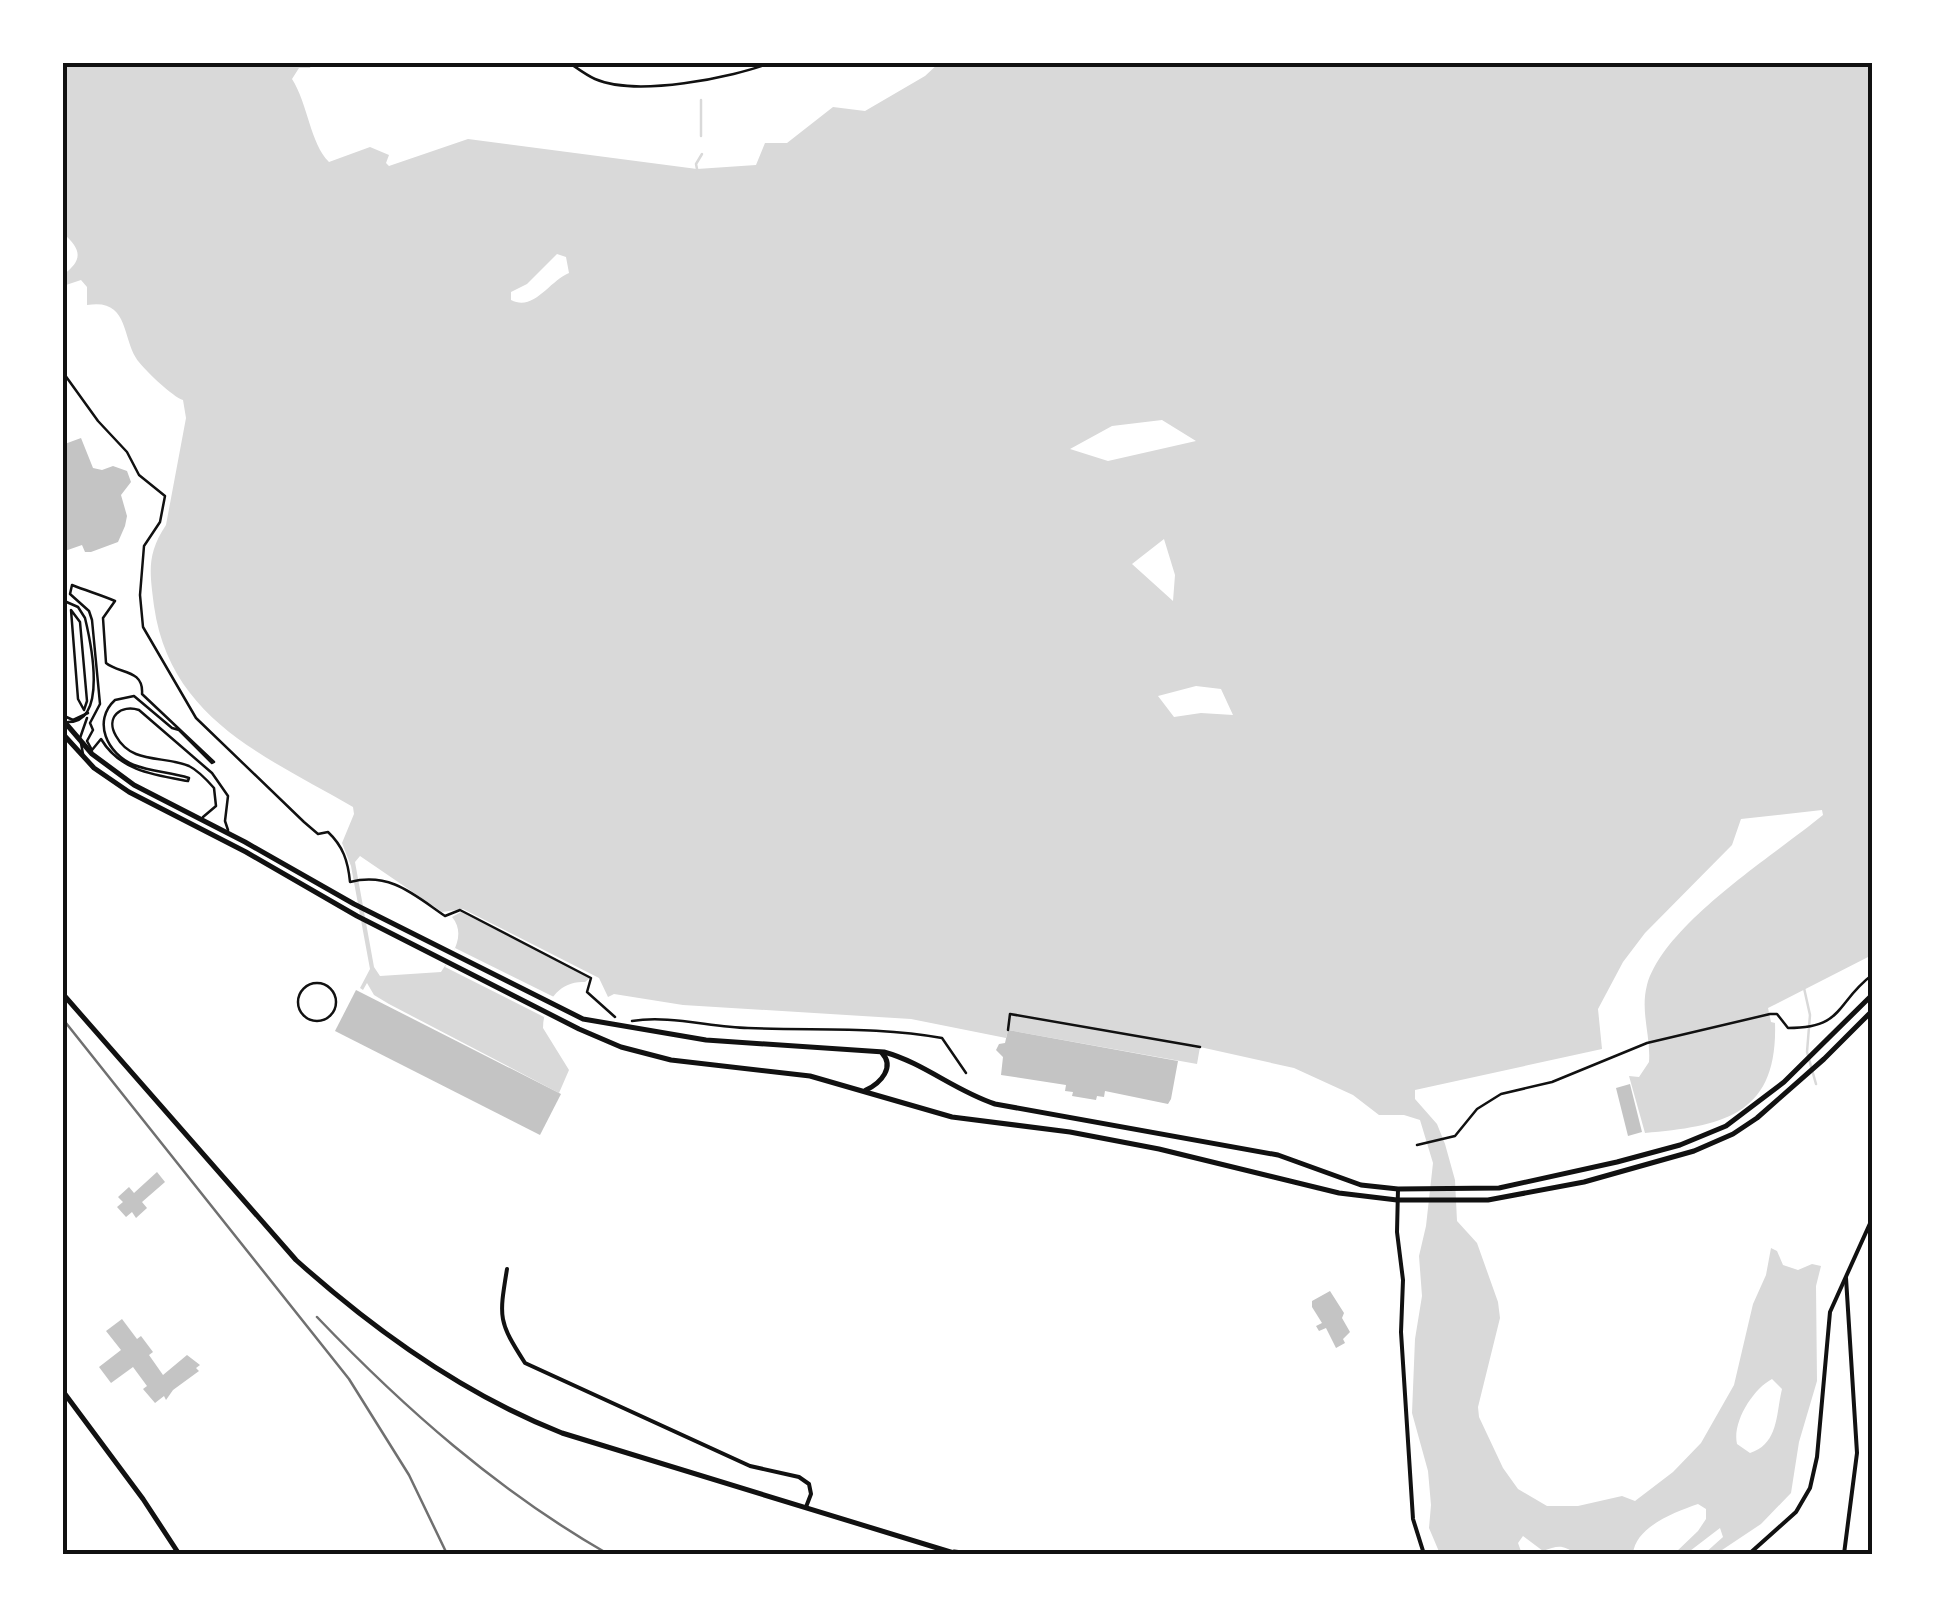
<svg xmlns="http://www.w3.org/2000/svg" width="1935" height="1617" font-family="'Public Sans',sans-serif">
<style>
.water{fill:#d9d9d9;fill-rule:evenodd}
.pier{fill:#fff}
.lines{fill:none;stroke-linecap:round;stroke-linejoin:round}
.stream{stroke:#d9d9d9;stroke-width:2.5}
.building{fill:#c4c4c4}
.path{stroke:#111;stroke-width:2.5}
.service{stroke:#111;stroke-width:2.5}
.pedestrian{stroke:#111;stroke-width:2.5}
.minor{stroke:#111;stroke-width:4}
.secondary{stroke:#111;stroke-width:5}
.rail{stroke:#707070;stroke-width:2.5}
.neatline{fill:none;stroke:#111;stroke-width:4}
</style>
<rect width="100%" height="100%" fill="#fff"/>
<path class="water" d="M63 63H312L310 68H299L292 79C308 104 310 143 329 162L370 147 389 155 386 163 389 166 468 139 697 169 756 165 765 143H787L833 107 865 111 925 76 939 63H1872V955L1768 1008 1771 1022 1775 1023C1778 1116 1722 1126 1645 1133L1629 1076 1639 1077 1649 1062C1651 1036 1640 1012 1647 985 1664 924 1773 856 1823 815L1822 810 1741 819 1732 845 1645 933 1623 962 1598 1009 1602 1049 1415 1090V1099L1437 1124 1445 1144 1455 1180 1457 1221 1477 1243 1498 1302 1500 1318 1478 1407 1479 1417 1503 1468 1518 1489 1547 1506H1578L1622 1496 1635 1501 1673 1472 1701 1443 1734 1385 1753 1304 1766 1275 1771 1248 1777 1251 1783 1265 1798 1270 1812 1264 1821 1266 1816 1286 1817 1381 1799 1442 1791 1493 1761 1524 1716 1554H1704L1723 1537 1720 1528 1686 1554H1674L1698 1531 1706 1519V1509L1698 1504C1675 1512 1635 1527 1633 1554H1575C1563 1544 1557 1546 1543 1551L1523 1536 1518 1543 1522 1554H1440L1429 1528 1431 1505 1428 1471 1412 1413 1415 1339 1422 1296 1419 1256 1426 1226 1433 1163 1420 1120 1404 1115H1379L1353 1095 1294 1068 1200 1047 1197 1064 1008 1030 1006 1038 911 1019 683 1005 614 994 608 997 599 978 463 909 442 912 360 856 355 862 374 967 380 976 441 972C452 955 467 935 452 917L461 912 590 978 585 982C559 980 543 1004 543 1028L569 1070 559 1093 389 1004 374 995 367 983 363 990 360 988 370 969 351 866 342 843 354 814 353 807C265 756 170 719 154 606 150 573 146 555 166 525L186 418 183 400C174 398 141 367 136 358 122 335 128 298 87 305V287L81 280 63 286V275C83 260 82 250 63 233L66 225 62 219V149L66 142 62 138ZM557 254 566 257 569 273C549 281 534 312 511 300V292L527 284ZM1162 420 1196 441 1108 461 1070 449 1112 426ZM1164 539 1175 575 1173 601 1132 564ZM1196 686 1221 689 1233 715 1201 713 1174 717 1158 696ZM1772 1379 1782 1389C1776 1413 1779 1444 1750 1453L1737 1444C1732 1422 1753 1389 1772 1379Z"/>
<path class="pier" d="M455 948 554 997 544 1017 445 967Z"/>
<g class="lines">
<g class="stream">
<path d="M701 100V136"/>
<path d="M697 169 696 164 702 154"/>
<path d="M1804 988 1810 1015 1807 1052 1816 1084"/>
</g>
</g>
<g class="building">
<path d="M81 438 93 468 102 470 113 466 127 471 131 482 121 495 127 516 125 526 118 542 91 552H85L82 545 62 552V445Z"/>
<path d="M356 990 561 1094 540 1135 335 1031Z"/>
<path d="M1008 1030 1178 1061 1171 1099 1168 1104 1105 1091 1104 1097 1097 1096 1096 1100 1072 1096 1073 1092 1065 1091 1066 1085 1001 1075 1003 1057 996 1050 999 1044 1005 1043Z"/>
<path d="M1630 1084 1642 1132 1628 1136 1616 1088Z"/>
<path d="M157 1172 165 1182 142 1202 147 1208 136 1218 132 1212 126 1217 117 1207 123 1202 118 1197 129 1187 134 1193Z"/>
<path d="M1330 1291 1344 1313 1342 1318 1350 1332 1343 1339 1345 1343 1336 1348 1326 1328 1319 1331 1316 1326 1322 1323 1312 1307V1301Z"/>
<path d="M122 1319 137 1339 141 1336 153 1352 149 1355 163 1375 187 1355 200 1365 196 1368 199 1371 173 1390 166 1400 164 1396 155 1403 143 1389 147 1386 133 1367 111 1383 99 1367 121 1350 106 1331Z"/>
</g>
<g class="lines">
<g class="path">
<path d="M62 371 98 421 127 452 139 475 165 496 160 522 144 546 140 595 143 627 196 718 304 822 318 834 328 832C343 846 348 861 350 882 390 872 413 894 445 916L460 910 591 978 587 992 615 1017"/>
<path d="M632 1021C669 1015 710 1027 748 1028 814 1031 877 1026 942 1038L966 1073"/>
<path d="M1008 1030 1010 1014 1200 1047"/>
<path d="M1417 1145 1455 1136 1477 1109 1501 1094 1552 1082 1647 1043 1770 1014H1777L1788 1028C1845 1028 1835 1003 1872 975"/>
</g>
<g class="service">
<path d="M62 600 78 607 85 618C91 643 108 722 68 722"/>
<path d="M62 715 73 720 88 713"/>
<path d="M83 754 80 738 87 718"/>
<path d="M203 817 216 806 214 788C207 780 199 771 189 766 164 755 132 765 116 736 105 717 121 704 139 710L212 773 228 796 225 821 228 830"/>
</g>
<g class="pedestrian">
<path d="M568 62C577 68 586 75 595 79 636 97 732 78 773 62"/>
<path d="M72 585C87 591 101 595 115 601L103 618 106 663C119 674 144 669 142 694L214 762 212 763 179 730 172 728 134 696 115 700C92 721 107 754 134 765 152 772 170 772 189 778L188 781C154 775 120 771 101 739L92 750 87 741 93 730 90 723 100 704 92 620 89 611 70 594Z"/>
<path d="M71 610 80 622 87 701 84 710 78 699Z"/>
<circle cx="317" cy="1002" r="19"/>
</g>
<g class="minor">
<path d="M1398 1189 1397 1232 1403 1280 1401 1332 1413 1519 1424 1554"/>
<path d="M507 1269C499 1318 498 1321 525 1363L750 1466 799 1477 809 1484 811 1494 806 1507"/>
<path d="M1749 1554 1796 1512 1810 1488 1817 1457 1830 1312 1872 1219"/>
<path d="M1844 1554 1857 1453 1846 1278"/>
</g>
<g class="secondary">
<path d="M62 719 92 754 134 785 245 842 354 904 583 1019 706 1040 884 1052C924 1063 955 1091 995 1104L1278 1155 1361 1185 1398 1189 1499 1188 1617 1162 1680 1145 1726 1126 1784 1082 1872 995"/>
<path d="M62 733 94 768 129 792 246 852 357 916 579 1029 621 1047 671 1060 810 1076 952 1117 1070 1132 1159 1149 1339 1193 1397 1200H1488L1584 1182 1694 1151 1733 1134 1757 1118 1824 1059 1872 1011"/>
<path d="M62 993 296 1260C373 1329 465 1395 562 1433L957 1554"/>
<path d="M866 1090C881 1083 895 1067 882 1053"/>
<path d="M62 1390 143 1499 179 1554"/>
<path d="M954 1552 971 1554"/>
</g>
<g class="rail">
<path d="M62 1018 349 1379 409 1475 447 1554"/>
<path d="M317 1317C404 1408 498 1491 608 1554"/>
</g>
</g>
<rect width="1935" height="1617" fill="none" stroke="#ffffff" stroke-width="130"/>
<rect x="65" y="65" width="1805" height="1487" class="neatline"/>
</svg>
